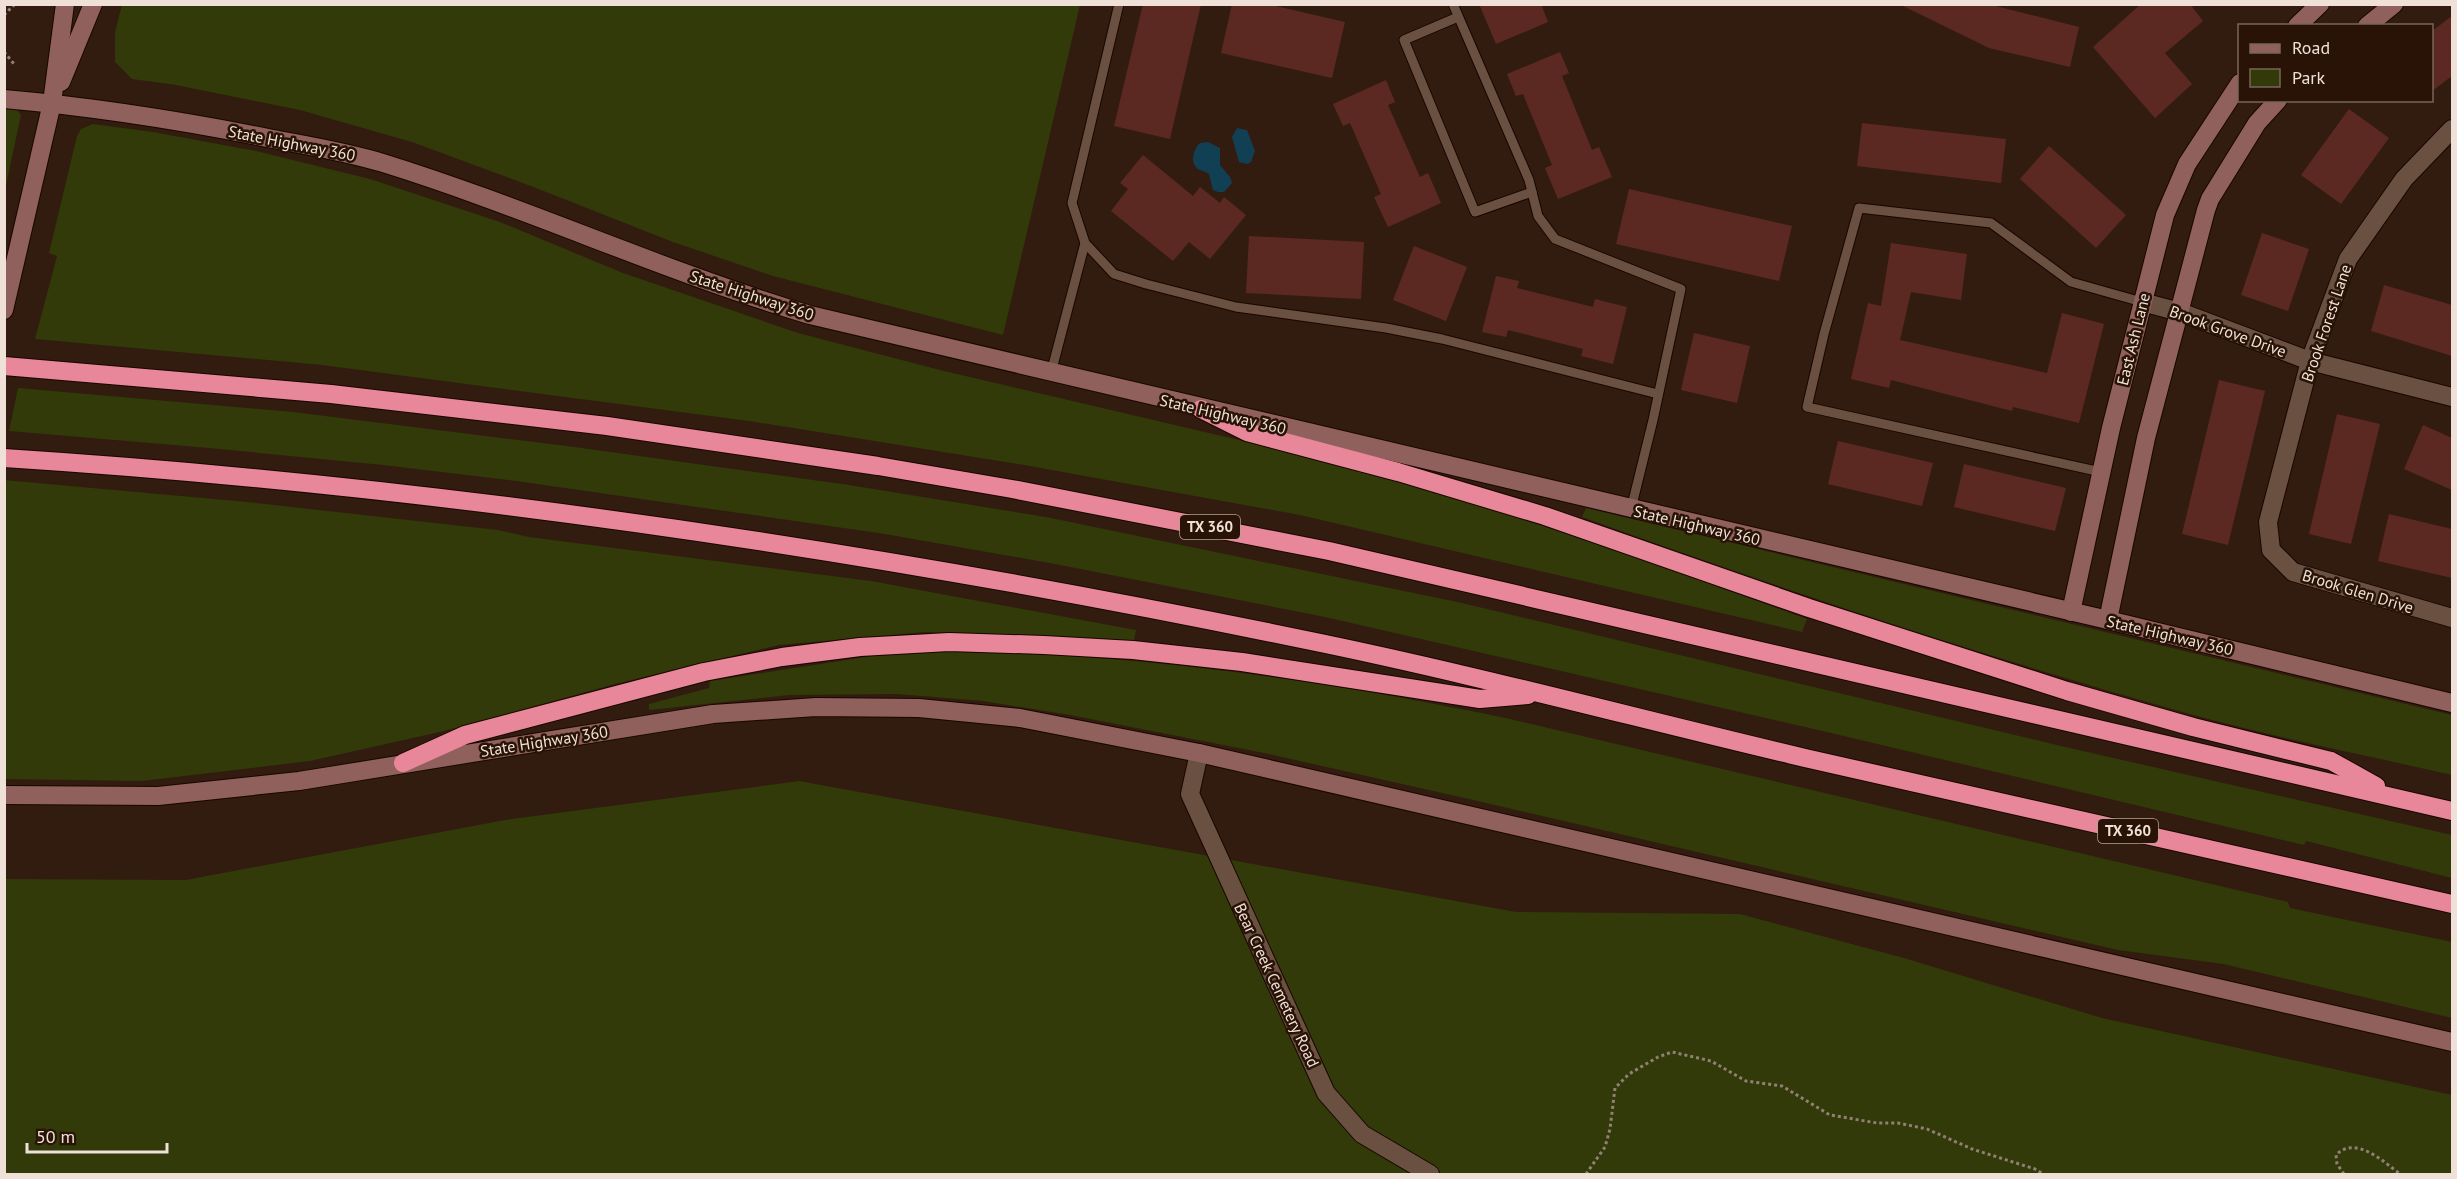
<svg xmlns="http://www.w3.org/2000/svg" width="2457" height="1179" font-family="'PT Sans',sans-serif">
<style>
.green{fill:#313a08}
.water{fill:#113f54}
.building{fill:#5c2922}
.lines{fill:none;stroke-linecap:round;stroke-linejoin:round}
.lane-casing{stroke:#190600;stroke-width:11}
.street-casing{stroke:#190600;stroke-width:20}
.secondary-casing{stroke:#190600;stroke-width:20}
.highway-casing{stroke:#190600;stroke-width:20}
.path{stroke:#928075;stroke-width:3;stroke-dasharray:3 3;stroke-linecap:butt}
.lane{stroke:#695041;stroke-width:9}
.street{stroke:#695041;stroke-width:18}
.secondary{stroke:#8f605c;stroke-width:18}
.highway{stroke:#e8869a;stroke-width:18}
.labels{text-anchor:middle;stroke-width:5;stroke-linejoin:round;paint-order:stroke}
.shield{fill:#281306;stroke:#b4a399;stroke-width:1.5}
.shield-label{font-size:15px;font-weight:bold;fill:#f0e1d8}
.street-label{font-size:16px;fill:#f0e1d8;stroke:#281306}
</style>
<rect width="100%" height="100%" fill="#321c0f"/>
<g class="green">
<path d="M122 4H1080V5L1003 335 773 276 673 242 536 188 412 142 300 110 176 85 132 79 115 62V33Z"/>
<path d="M5 108 16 109 21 115 5 190Z"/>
<path d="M93 124 153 132 256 151 370 179 500 222 623 273 798 333 944 371 1243 441 1439 491 1624 553 1807 619 1802 632 1300 515 1024 465 749 421 322 365 35 339 57 256 49 253 77 136 81 129Z"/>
<path d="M18 388 293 412 567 446 849 485 1046 517 1462 603 2061 746 2452 835V878L2306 841 2304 845 1831 733 1325 617 1055 564 885 534 516 481 383 465 209 448 9 431Z"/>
<path d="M4 480 247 502 498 530 529 537 871 581 1136 630 1134 641 925 632 779 645 619 683 444 731 310 761 142 781 5 779Z"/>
<path d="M1586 508 2452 715V775C2364 755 2274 737 2186 713 1982 656 1781 589 1582 517Z"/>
<path d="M957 651C1005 653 1052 654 1099 658 1237 669 1375 690 1510 719L2288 902 2290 908 2452 942V1018L2223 964 2118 950 1469 799 1264 753 1070 715 983 701 897 694 789 695 649 710V704L709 688 710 681 879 655Z"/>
<path d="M799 781 1516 912 1740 914 1904 958 2102 1018 2452 1095V1174H5V879L186 880 505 820Z"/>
</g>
<g class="water">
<path d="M1237 128 1247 130 1255 151 1251 162 1247 164 1239 162 1232 137Z"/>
<path d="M1208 142 1220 148V165L1230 177 1232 183 1224 192H1218L1213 190 1209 174C1205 171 1202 171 1198 169 1189 162 1194 149 1200 143Z"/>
</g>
<g class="building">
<path d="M1143 4H1201L1170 139 1114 126Z"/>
<path d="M1232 4H1267L1345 22 1332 78 1221 53Z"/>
<path d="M1479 4H1541L1548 22 1496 44Z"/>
<path d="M1899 4H1988L2079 27 2070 67 1989 48Z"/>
<path d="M2141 4H2190L2203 21 2165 53 2192 84 2155 118 2093 47Z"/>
<path d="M2452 16V76L2432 91V31Z"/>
<path d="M1560 52 1569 73 1562 76 1592 150 1599 147 1612 177 1558 199 1545 168 1552 165 1523 94 1516 96 1507 74Z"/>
<path d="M1386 80 1395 102 1388 105 1420 177 1428 173 1441 203 1388 227 1374 197 1381 194 1350 123 1343 126 1333 104Z"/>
<path d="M2349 109 2389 138 2341 204 2301 175Z"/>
<path d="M1862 123 2006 139 2001 183 1857 166Z"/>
<path d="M2049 146 2126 215 2096 248 2020 179Z"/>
<path d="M1143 155 1193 196 1200 187 1220 203 1224 197 1246 215 1210 259 1189 242 1173 261 1111 211 1128 189 1120 183Z"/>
<path d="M1629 189 1792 226 1779 281 1616 244Z"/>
<path d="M2262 233 2309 249 2288 311 2241 295Z"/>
<path d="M1249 236 1364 242 1361 299 1246 293Z"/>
<path d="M1891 243 1967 254 1961 300 1911 292 1900 340 2047 373 2062 313 2104 324 2079 423 2013 407 2012 411 1891 380 1889 388 1851 379 1868 303 1881 306Z"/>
<path d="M1414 246 1467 267 1446 321 1393 300Z"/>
<path d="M1496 276 1519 281 1517 288 1593 307 1595 299 1627 307 1613 364 1581 356 1583 349 1508 330 1506 337 1482 332Z"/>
<path d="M2384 285 2452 305V356L2371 331Z"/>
<path d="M1694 333 1750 346 1737 403 1681 390Z"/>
<path d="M2219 380 2265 391 2228 545 2182 534Z"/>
<path d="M2337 414 2380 424 2351 544 2309 534Z"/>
<path d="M2423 425 2452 438V490L2404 469Z"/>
<path d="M1838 441 1933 463 1922 506 1828 484Z"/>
<path d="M1964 464 2066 488 2055 531 1954 507Z"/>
<path d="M2389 514 2452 529V578L2378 561Z"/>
</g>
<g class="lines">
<defs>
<g id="lane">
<path d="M1453 4 1529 180 1538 216 1555 239 1681 289 1653 420 1631 509"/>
<path d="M1458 17 1404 40 1475 212 1532 192"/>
<path d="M1085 243 1114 274 1146 284 1236 307 1386 328 1442 339 1658 394"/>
<path d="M1051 373 1085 243 1072 203 1119 4"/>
<path d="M2101 472 1807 407 1824 334 1859 208 1991 223 2071 282 2142 302"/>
</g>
<g id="street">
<path d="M2452 129 2404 179 2348 259 2310 361 2268 522 2271 550 2293 572 2452 618"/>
<path d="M2142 302 2180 312 2310 361 2452 397"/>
<path d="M1199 753 1190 794 1326 1093 1362 1134 1430 1174"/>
</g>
<g id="secondary">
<path d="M2297 26 2320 4"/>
<path d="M2367 26 2394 4"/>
<path d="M61 82 93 4"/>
<path d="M4 99C95 107 184 121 273 139 310 146 347 152 383 163 528 208 665 272 810 315L2108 620 2452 703"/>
<path d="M4 310 52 103 65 4"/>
<path d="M2071 612 2111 428 2165 215 2187 164 2240 83"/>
<path d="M2108 620 2146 438 2206 210 2210 199 2257 123 2278 100"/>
<path d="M4 795 158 796 299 781 713 714 816 707 919 708 1020 718 1199 753 2452 1042"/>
</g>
<g id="highway">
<path d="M4 366 331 394 607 426 878 466 1012 489 1329 551 2452 811"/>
<path d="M1201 409 1247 432 1398 472 1545 516 1809 608 2067 691 2193 727 2331 761 2376 786"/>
<path d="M4 458C441 486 877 551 1306 640 1473 674 1639 719 1805 758 2021 808 2237 855 2452 904"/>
<path d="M403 763 465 735 704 672 782 657 860 647 949 642 1044 645 1133 650 1242 662 1480 699 1528 695"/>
</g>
</defs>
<use href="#lane" class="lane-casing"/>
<use href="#street" class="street-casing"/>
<use href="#secondary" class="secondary-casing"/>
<use href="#highway" class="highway-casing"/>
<g class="path">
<path d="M4 15 15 4"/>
<path d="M4 52 15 65"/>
<path d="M1586 1174 1605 1147 1610 1129 1615 1088 1629 1074 1658 1057 1672 1052 1711 1061 1746 1081 1782 1086 1830 1115 1877 1123H1898L1927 1129 1972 1149 2035 1169 2043 1174"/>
<path d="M2344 1174 2337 1164 2336 1155C2355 1135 2383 1161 2400 1174"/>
</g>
<use href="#lane" class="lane"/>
<use href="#street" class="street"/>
<use href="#secondary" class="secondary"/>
<use href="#highway" class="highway"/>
</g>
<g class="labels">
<g class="shield">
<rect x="1180" y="515" width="60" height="24" rx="4.5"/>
<rect x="2098" y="819" width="60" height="24" rx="4.5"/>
</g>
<g class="shield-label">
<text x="1210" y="532">TX 360</text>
<text x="2128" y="836">TX 360</text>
</g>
<g class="street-label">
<text transform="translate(292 143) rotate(11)" y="6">State Highway 360</text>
<text transform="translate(752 295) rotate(18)" y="6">State Highway 360</text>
<text transform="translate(2326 323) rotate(-71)" y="6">Brook Forest Lane</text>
<text transform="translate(2228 331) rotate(20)" y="6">Brook Grove Drive</text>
<text transform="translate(2133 339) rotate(-76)" y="6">East Ash Lane</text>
<text transform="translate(1223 414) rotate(13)" y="6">State Highway 360</text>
<text transform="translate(1697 525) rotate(13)" y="6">State Highway 360</text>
<text transform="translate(2358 591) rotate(17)" y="6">Brook Glen Drive</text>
<text transform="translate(2170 635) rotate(13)" y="6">State Highway 360</text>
<text transform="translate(544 741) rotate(-9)" y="6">State Highway 360</text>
<text transform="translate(1277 985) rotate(65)" y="6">Bear Creek Cemetery Road</text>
</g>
</g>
<rect width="2457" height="1179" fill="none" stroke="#f0e1d8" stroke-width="12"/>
<rect x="2238" y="24" width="195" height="78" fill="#281306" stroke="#78655a" stroke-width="1.5"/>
<rect x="2250" y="44" width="30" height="9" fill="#8f605c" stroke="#78655a" stroke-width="1.5"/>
<text x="2292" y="54" font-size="18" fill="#f0e1d8">Road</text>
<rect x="2250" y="69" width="30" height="18" fill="#313a08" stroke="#78655a" stroke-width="1.5"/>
<text x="2292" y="84" font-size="18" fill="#f0e1d8">Park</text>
<path d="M27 1143v9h140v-9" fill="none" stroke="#f0e1d8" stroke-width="3"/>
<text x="36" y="1143" font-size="18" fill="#f0e1d8" stroke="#281306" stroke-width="4.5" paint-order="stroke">50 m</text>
</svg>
